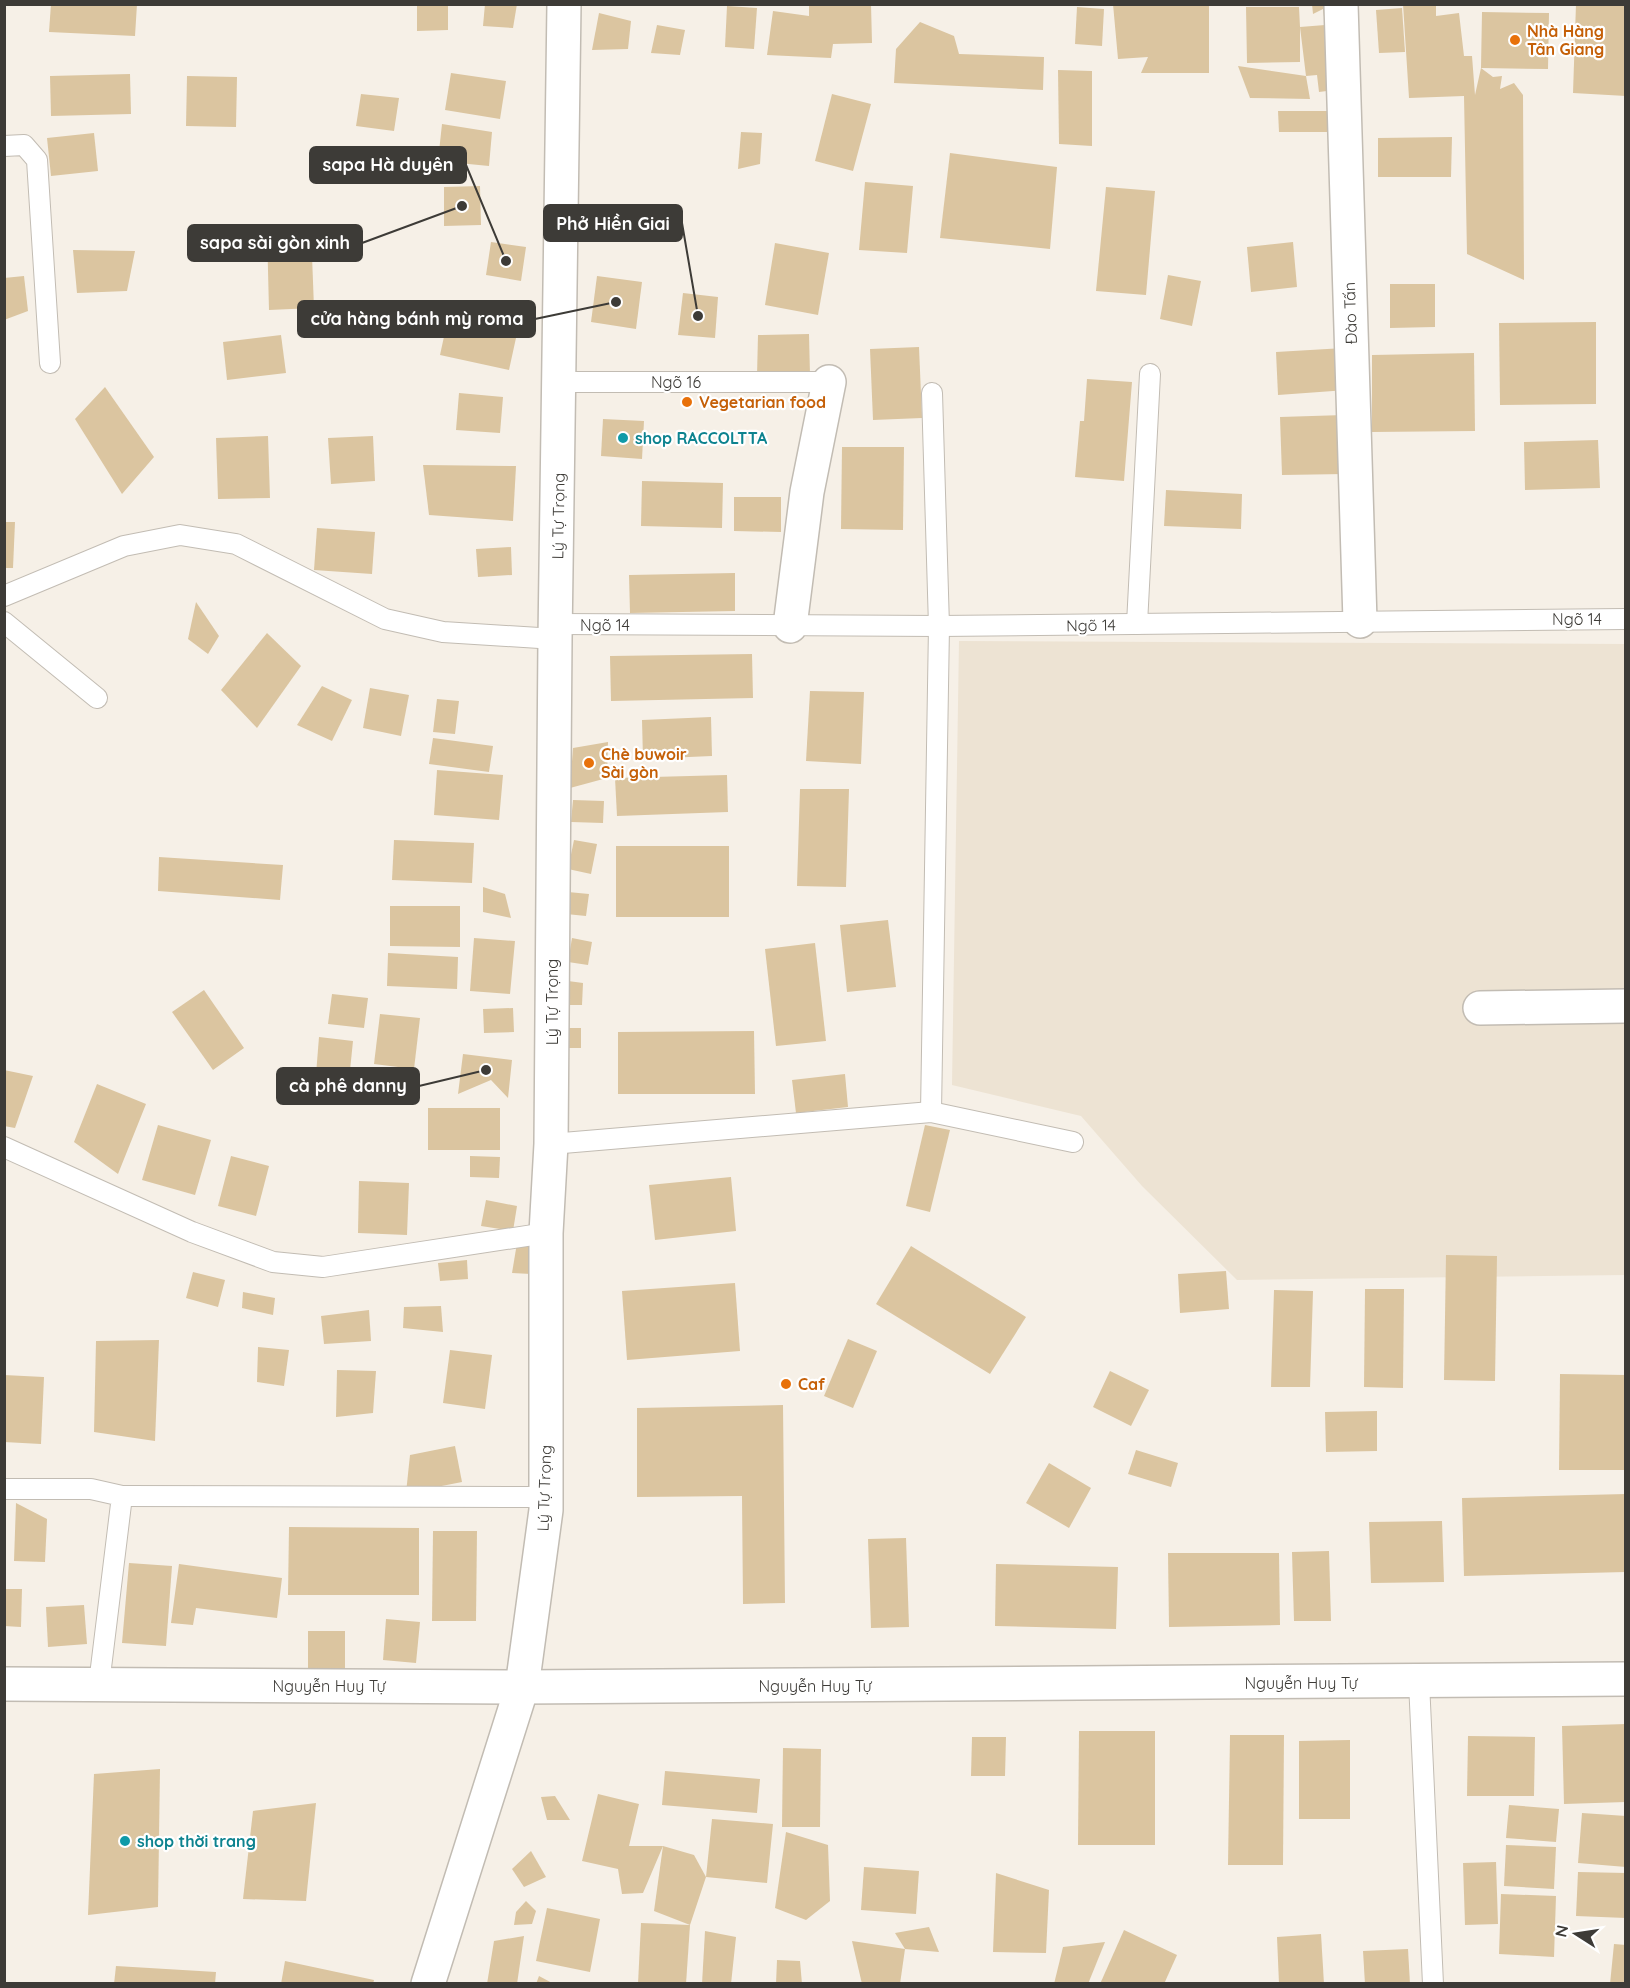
<svg xmlns="http://www.w3.org/2000/svg" width="1630" height="1988" font-family="Quicksand,sans-serif">
<style>
.built{fill:#ede3d3}
.building{fill:#dbc5a0}
.lines{fill:none;stroke-linecap:round;stroke-linejoin:round}
.service-casing{stroke:#c2bcb3;stroke-width:22}
.minor-casing{stroke:#c2bcb3;stroke-width:36}
.tertiary-casing{stroke:#c2bcb3;stroke-width:36}
.service{stroke:#fff;stroke-width:20}
.minor{stroke:#fff;stroke-width:33}
.tertiary{stroke:#fff;stroke-width:33}
.food-dot{fill:#e8710a;stroke:#fff;stroke-width:2}
.culture-dot{fill:#0f9aa8;stroke:#fff;stroke-width:2}
.labels{text-anchor:middle;stroke-width:4.5;stroke-linejoin:round;paint-order:stroke}
.food-label{font-size:16px;font-weight:bold;fill:#c56008;stroke:#fff;text-anchor:start}
.street-label{font-size:16px;fill:#3d3b37;stroke:#fff}
.culture-label{font-size:16px;font-weight:bold;fill:#0d838f;stroke:#fff;text-anchor:start}
.leader{fill:none;stroke:#3d3b37;stroke-width:2}
.callout-dot{fill:#3d3b37;stroke:#fff;stroke-width:2}
.callout{fill:#3d3b37;stroke:#3d3b37;stroke-width:2}
.callout-label{font-size:18px;text-anchor:middle;font-weight:bold;fill:#fff}
</style>
<rect width="100%" height="100%" fill="#f6f0e7"/>
<path class="built" d="M959 641 1625 644V1275L1237 1280 1142 1186 1081 1116 952 1085Z"/>
<g class="building">
<path d="M51 4H137L135 36 49 32Z"/>
<path d="M417 4H448V30L417 31Z"/>
<path d="M485 4H517L513 28 483 26Z"/>
<path d="M809 4H871L872 43 833 44 831 58 767 55 773 11 809 16Z"/>
<path d="M1113 4H1209V73H1141L1148 57 1118 59Z"/>
<path d="M1312 4H1349L1358 87 1319 92 1317 75 1306 76 1300 27V62L1247 63 1246 7H1299L1300 27 1325 25 1323 9 1313 14Z"/>
<path d="M1403 4H1436V16L1459 13 1464 56H1472L1475 95 1481 68 1482 12 1549 13 1548 69 1481 68 1493 77 1502 76 1500 89 1514 83 1523 95 1524 280 1467 254 1464 96 1409 98Z"/>
<path d="M1576 4H1626V96L1573 93Z"/>
<path d="M727 6 757 8 754 49 725 47Z"/>
<path d="M1077 7 1104 9 1102 46 1075 44Z"/>
<path d="M1402 8 1405 52 1379 53 1376 10Z"/>
<path d="M599 13 631 21 628 49 592 50Z"/>
<path d="M920 22 954 36 959 54 1044 57 1043 90 894 83 896 49Z"/>
<path d="M657 25 685 30 680 55 651 53Z"/>
<path d="M1238 66 1306 76 1310 99 1250 98Z"/>
<path d="M1058 70 1092 71V146L1059 144Z"/>
<path d="M451 73 506 81 500 119 445 110Z"/>
<path d="M130 74 131 114 51 116 50 76Z"/>
<path d="M187 76 237 77 236 127 186 126Z"/>
<path d="M361 94 399 98 394 131 356 126Z"/>
<path d="M832 94 871 104 853 171 815 161Z"/>
<path d="M1278 111H1334V132H1279Z"/>
<path d="M442 124 492 132 489 166 438 161Z"/>
<path d="M741 132 762 133 760 164 738 169Z"/>
<path d="M94 133 98 171 51 176 47 138Z"/>
<path d="M1452 137 1451 177H1378V138Z"/>
<path d="M950 153 1057 167 1050 249 940 238Z"/>
<path d="M865 182 913 186 907 253 859 250Z"/>
<path d="M480 186 481 225 444 226V187Z"/>
<path d="M1106 187 1155 191 1146 295 1096 291Z"/>
<path d="M311 229 314 308 269 310 267 231Z"/>
<path d="M491 242 526 247 521 281 486 275Z"/>
<path d="M1293 242 1297 287 1251 292 1247 247Z"/>
<path d="M775 243 829 253 818 315 765 305Z"/>
<path d="M73 250 135 251 127 291 77 293Z"/>
<path d="M1168 275 1201 281 1192 326 1160 319Z"/>
<path d="M24 276 28 311 4 320V278Z"/>
<path d="M597 276 642 282 636 329 591 322Z"/>
<path d="M1390 284H1435V327L1390 328Z"/>
<path d="M683 293 718 297 715 338 678 335Z"/>
<path d="M452 300 521 315 509 370 440 355Z"/>
<path d="M1596 322V404L1500 405 1499 323Z"/>
<path d="M809 334 810 375 757 376 758 335Z"/>
<path d="M281 335 286 373 227 380 223 342Z"/>
<path d="M919 347 922 418 873 420 870 349Z"/>
<path d="M1344 348 1347 390 1278 395 1276 352Z"/>
<path d="M1474 353 1475 431 1372 432V355Z"/>
<path d="M1087 379 1132 382 1124 481 1075 477 1080 421H1084Z"/>
<path d="M105 387 154 457 122 494 75 419Z"/>
<path d="M459 393 503 397 500 433 456 430Z"/>
<path d="M1344 415 1345 474 1282 475 1280 417Z"/>
<path d="M603 419 644 421 642 459 601 456Z"/>
<path d="M268 436 270 498 218 499 216 438Z"/>
<path d="M373 436 375 481 331 484 328 438Z"/>
<path d="M1598 440 1600 488 1525 490 1524 442Z"/>
<path d="M842 447H904L903 530 841 529Z"/>
<path d="M423 465 516 466 513 521 429 515Z"/>
<path d="M642 481 723 483 722 528 641 526Z"/>
<path d="M1166 490 1242 494 1241 529 1164 526Z"/>
<path d="M734 497H781V532L734 531Z"/>
<path d="M4 522H15L13 568H4Z"/>
<path d="M317 528 375 532 372 574 314 570Z"/>
<path d="M511 547 512 575 478 577 476 549Z"/>
<path d="M735 573V611L630 613 629 575Z"/>
<path d="M196 602 219 636 208 654 188 639Z"/>
<path d="M267 633 301 666 257 728 221 690Z"/>
<path d="M752 654 753 698 611 701 610 656Z"/>
<path d="M322 686 352 700 332 741 297 725Z"/>
<path d="M370 688 409 695 401 736 363 728Z"/>
<path d="M810 691 864 692 861 764 806 761Z"/>
<path d="M437 699 459 701 455 734 433 732Z"/>
<path d="M711 717 712 756 643 759 642 720Z"/>
<path d="M433 738 493 746 489 772 429 764Z"/>
<path d="M608 742 607 778 570 788 573 748Z"/>
<path d="M437 770 503 775 499 820 434 815Z"/>
<path d="M727 775 728 812 617 816 615 778Z"/>
<path d="M800 789H849L846 887 797 886Z"/>
<path d="M573 800 604 801 603 823 571 822Z"/>
<path d="M394 840 474 843 472 883 392 880Z"/>
<path d="M574 840 597 844 591 874 568 869Z"/>
<rect x="616" y="846" width="113" height="71"/>
<path d="M159 857 283 865 280 900 158 891Z"/>
<path d="M483 887 505 894 511 918 483 912Z"/>
<path d="M568 892 589 894 586 916 566 914Z"/>
<path d="M390 906H460V947L390 946Z"/>
<path d="M888 920 896 987 847 992 840 925Z"/>
<path d="M474 938 515 941 510 994 470 991Z"/>
<path d="M572 938 592 942 588 965 568 962Z"/>
<path d="M815 943 826 1041 776 1046 765 949Z"/>
<path d="M388 953 458 957 457 989 387 986Z"/>
<path d="M568 981 583 983 582 1005H568Z"/>
<path d="M204 990 244 1048 213 1070 172 1012Z"/>
<path d="M332 994 368 998 364 1028 328 1024Z"/>
<path d="M513 1008 514 1032 484 1033 483 1009Z"/>
<path d="M380 1014 420 1018 414 1069 374 1064Z"/>
<rect x="565" y="1028" width="16" height="20"/>
<path d="M754 1031 755 1094H618V1032Z"/>
<path d="M319 1037 353 1041 348 1090 315 1087Z"/>
<path d="M463 1054 512 1060 508 1098 491 1080 458 1094Z"/>
<path d="M4 1070 33 1076 15 1128 4 1126Z"/>
<path d="M845 1074 848 1107 796 1113 792 1080Z"/>
<path d="M97 1084 146 1104 118 1174 74 1142Z"/>
<rect x="428" y="1108" width="72" height="42"/>
<path d="M158 1125 211 1140 195 1195 142 1180Z"/>
<path d="M925 1125 950 1130 930 1212 906 1206Z"/>
<path d="M231 1156 269 1166 256 1216 218 1206Z"/>
<path d="M470 1156 500 1157 499 1178 470 1177Z"/>
<path d="M731 1177 736 1231 655 1240 649 1185Z"/>
<path d="M359 1181 409 1183 407 1235 358 1233Z"/>
<path d="M486 1200 517 1206 513 1231 481 1226Z"/>
<path d="M517 1243 533 1246 531 1274 512 1273Z"/>
<path d="M911 1246 1026 1317 990 1374 876 1304Z"/>
<path d="M1446 1255 1497 1256 1495 1381 1444 1380Z"/>
<path d="M467 1260 468 1279 440 1281 438 1263Z"/>
<path d="M1226 1271 1229 1309 1180 1313 1178 1274Z"/>
<path d="M193 1272 225 1280 218 1307 186 1298Z"/>
<path d="M735 1283 740 1351 627 1360 622 1291Z"/>
<path d="M1365 1289H1404L1403 1388 1364 1387Z"/>
<path d="M1274 1290 1313 1291 1310 1387H1271Z"/>
<path d="M243 1292 275 1298 273 1315 242 1308Z"/>
<path d="M441 1306 443 1332 403 1328 404 1307Z"/>
<path d="M369 1310 371 1341 324 1344 321 1316Z"/>
<path d="M848 1339 877 1351 853 1408 824 1396Z"/>
<path d="M159 1340 155 1441 94 1432 96 1341Z"/>
<path d="M258 1347 289 1350 284 1386 257 1382Z"/>
<path d="M450 1350 492 1355 485 1409 443 1403Z"/>
<path d="M337 1370 376 1371 373 1413 336 1417Z"/>
<path d="M1110 1371 1149 1390 1131 1426 1093 1407Z"/>
<path d="M1560 1374 1626 1375V1470H1559Z"/>
<path d="M4 1375 44 1377 41 1444 4 1442Z"/>
<path d="M783 1405 785 1603 743 1604 742 1496 637 1497V1408Z"/>
<path d="M1377 1411V1451L1326 1452 1325 1412Z"/>
<path d="M455 1446 462 1482 406 1493 410 1455Z"/>
<path d="M1136 1450 1178 1463 1171 1487 1128 1474Z"/>
<path d="M1049 1463 1091 1488 1069 1528 1026 1503Z"/>
<path d="M1626 1494V1572L1464 1576 1462 1498Z"/>
<path d="M16 1503 47 1519 45 1562 14 1561Z"/>
<path d="M1442 1521 1444 1582 1371 1583 1369 1522Z"/>
<path d="M289 1527 419 1528V1595H288Z"/>
<path d="M433 1531H477L476 1621H432Z"/>
<path d="M906 1538 909 1627 871 1628 868 1539Z"/>
<path d="M1329 1551 1331 1621H1294L1292 1552Z"/>
<path d="M1168 1553H1279L1280 1625 1169 1627Z"/>
<path d="M129 1563 172 1566 166 1646 122 1643Z"/>
<path d="M179 1564 282 1578 277 1618 196 1608 193 1625 171 1623Z"/>
<path d="M996 1564 1118 1567 1116 1629 995 1626Z"/>
<path d="M4 1589H22L21 1627 4 1626Z"/>
<path d="M84 1605 87 1644 48 1647 46 1607Z"/>
<path d="M386 1619 420 1622 416 1663 383 1660Z"/>
<rect x="308" y="1631" width="37" height="43"/>
<path d="M1626 1724V1802L1564 1804 1562 1726Z"/>
<path d="M1079 1731H1155V1845H1078Z"/>
<path d="M1230 1735H1284L1283 1865H1228Z"/>
<path d="M1468 1736 1535 1737 1534 1796H1467Z"/>
<path d="M972 1737H1006L1005 1776H971Z"/>
<path d="M1350 1740V1819H1299V1741Z"/>
<path d="M783 1748 821 1749 820 1827H782Z"/>
<path d="M160 1769 158 1907 88 1915 94 1774Z"/>
<path d="M665 1771 760 1779 757 1813 662 1805Z"/>
<path d="M598 1794 639 1804 629 1846H663L643 1893 622 1894 618 1869 582 1861Z"/>
<path d="M555 1796 570 1820H547L541 1797Z"/>
<path d="M316 1803 306 1901 243 1899 253 1811Z"/>
<path d="M1509 1805 1559 1809 1556 1842 1506 1838Z"/>
<path d="M1582 1813 1626 1816V1867L1578 1863Z"/>
<path d="M712 1819 773 1824 767 1883 706 1877Z"/>
<path d="M786 1832 828 1845 830 1901 806 1920 775 1908Z"/>
<path d="M1506 1845 1556 1847 1554 1889 1504 1886Z"/>
<path d="M663 1846 694 1855 706 1877 690 1925 654 1911Z"/>
<path d="M531 1851 546 1877 524 1887 512 1869Z"/>
<path d="M1496 1862 1498 1924 1465 1925 1463 1863Z"/>
<path d="M864 1867 919 1871 916 1914 861 1910Z"/>
<path d="M1578 1872 1626 1873V1918L1576 1916Z"/>
<path d="M996 1873 1049 1890 1046 1953 993 1952Z"/>
<path d="M1501 1894 1556 1896 1554 1957 1499 1954Z"/>
<path d="M526 1901 536 1911 532 1924 514 1925 516 1912Z"/>
<path d="M547 1908 600 1919 590 1972 536 1961Z"/>
<path d="M641 1923 690 1925 686 1984H638Z"/>
<path d="M929 1927 939 1952 905 1949 895 1933Z"/>
<path d="M1124 1930 1177 1955 1164 1984H1100Z"/>
<path d="M705 1931 736 1937 731 1984H702Z"/>
<path d="M1321 1934 1324 1984H1279L1277 1937Z"/>
<path d="M524 1936 517 1984H487L494 1941Z"/>
<path d="M852 1941 905 1949 900 1984H862Z"/>
<path d="M1105 1942 1088 1984H1054L1063 1947Z"/>
<path d="M1614 1944 1626 1945V1984H1610Z"/>
<path d="M1408 1949 1410 1984H1365L1363 1951Z"/>
<path d="M777 1960 800 1961 802 1984H776Z"/>
<path d="M285 1961 374 1980 373 1984H281Z"/>
<path d="M116 1966 216 1972 215 1984H114Z"/>
<path d="M539 1976 554 1984H536Z"/>
</g>
<g class="lines">
<defs>
<g id="service">
<path d="M4 146 24 145 37 160 50 363"/>
<path d="M560 382H829"/>
<path d="M4 596 124 546 180 535 236 544 385 619 443 632 555 639"/>
<path d="M4 622 97 698"/>
<path d="M557 624 939 626 1626 619"/>
<path d="M1137 624 1150 374"/>
<path d="M931 1112 939 626 932 393"/>
<path d="M551 1144 931 1112 1073 1142"/>
<path d="M4 1147 192 1232 273 1262 323 1267 546 1233"/>
<path d="M4 1489H91L122 1496 99 1684"/>
<path d="M122 1496 546 1497"/>
<path d="M1419 1682 1433 1984"/>
</g>
<g id="minor">
<path d="M1341 4 1360 621"/>
<path d="M790 626 807 492 829 382"/>
<path d="M1480 1008 1626 1006"/>
<path d="M4 1684 522 1687 1626 1679"/>
</g>
<path id="tertiary" d="M428 1984 522 1687 546 1510V1233L551 1144 555 639 564 4"/>
</defs>
<use href="#service" class="service-casing"/>
<use href="#minor" class="minor-casing"/>
<use href="#tertiary" class="tertiary-casing"/>
<use href="#service" class="service"/>
<use href="#minor" class="minor"/>
<use href="#tertiary" class="tertiary"/>
</g>
<g class="food-dot">
<circle cx="1515" cy="40" r="6"/>
<circle cx="687" cy="402" r="6"/>
<circle cx="589" cy="763" r="6"/>
<circle cx="786" cy="1384" r="6"/>
</g>
<g class="culture-dot">
<circle cx="623" cy="438" r="6"/>
<circle cx="125" cy="1841" r="6"/>
</g>
<g class="labels">
<g class="food-label">
<text x="1527" y="37">Nhà Hàng<tspan x="1527" dy="18">Tân Giang</tspan></text>
<text x="699" y="408">Vegetarian food</text>
<text x="601" y="760">Chè buwoir<tspan x="601" dy="18">Sài gòn</tspan></text>
<text x="798" y="1390">Caf</text>
</g>
<g class="street-label">
<text transform="translate(1350 313) rotate(-92)" y="6">Đào Tấn</text>
<text x="676" y="388">Ngõ 16</text>
<text transform="translate(558 516) rotate(-89)" y="6">Lý Tự Trọng</text>
<text x="1577" y="625">Ngõ 14</text>
<text x="605" y="631">Ngõ 14</text>
<text transform="translate(1091 625) rotate(-1)" y="6">Ngõ 14</text>
<text transform="translate(552 1002) rotate(-90)" y="6">Lý Tự Trọng</text>
<text transform="translate(544 1488) rotate(-88)" y="6">Lý Tự Trọng</text>
<text x="1301" y="1689">Nguyễn Huy Tự</text>
<text x="329" y="1692">Nguyễn Huy Tự</text>
<text x="815" y="1692">Nguyễn Huy Tự</text>
</g>
<g class="culture-label">
<text x="635" y="444">shop RACCOLTTA</text>
<text x="137" y="1847">shop thời trang</text>
</g>
</g>
<path class="leader" d="M506 261L466 165M698 316L682 223M462 206L362 243M616 302L535 319M486 1070L419 1086"/>
<g class="callout-dot">
<circle cx="506" cy="261" r="6"/>
<circle cx="698" cy="316" r="6"/>
<circle cx="462" cy="206" r="6"/>
<circle cx="616" cy="302" r="6"/>
<circle cx="486" cy="1070" r="6"/>
</g>
<g class="callout">
<rect x="310" y="147" width="156" height="36" rx="6"/>
<rect x="544" y="205" width="138" height="36" rx="6"/>
<rect x="188" y="225" width="174" height="36" rx="6"/>
<rect x="298" y="301" width="237" height="36" rx="6"/>
<rect x="277" y="1068" width="142" height="36" rx="6"/>
</g>
<g class="callout-label">
<text x="388" y="171">sapa Hà duyên</text>
<text x="613" y="230">Phở Hiền Giai</text>
<text x="275" y="249">sapa sài gòn xinh</text>
<text x="417" y="325">cửa hàng bánh mỳ roma</text>
<text x="348" y="1092">cà phê danny</text>
</g>
<rect width="1630" height="1988" fill="none" stroke="#3d3b37" stroke-width="12"/>
<g transform="translate(1576 1934) rotate(282)" stroke="#ffffff" stroke-width="4.5" paint-order="stroke">
<path d="M0-4.5L10 22L0 15L-10 22Z" fill="#3d3b37"/>
<text y="-9" font-size="16" font-weight="bold" text-anchor="middle" fill="#3d3b37">N</text>
</g>
</svg>
